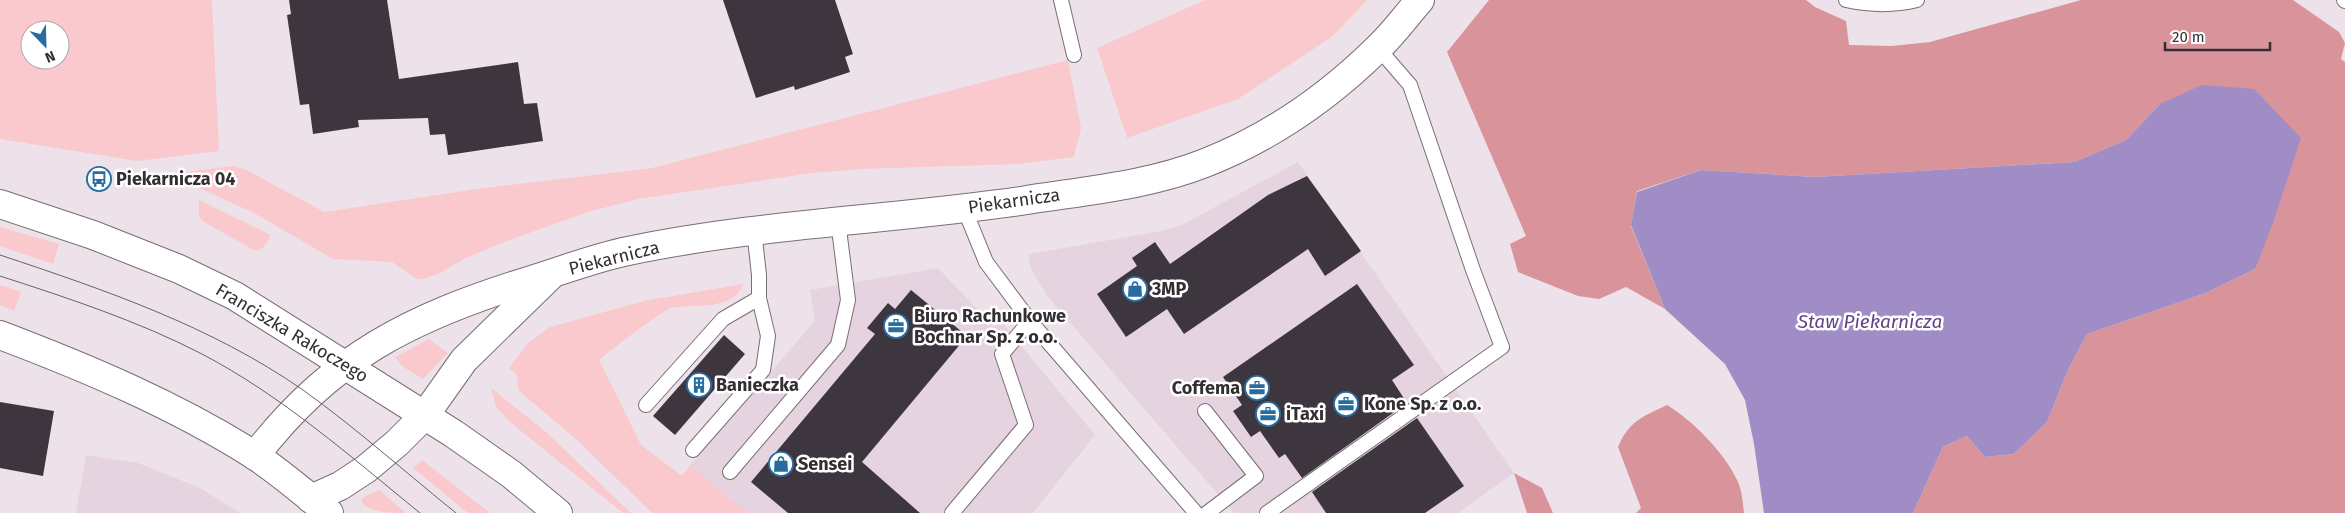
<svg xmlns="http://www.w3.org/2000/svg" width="2345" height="513" font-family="'Fira Sans',sans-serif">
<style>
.built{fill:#e6d3e0}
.green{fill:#fac9cd;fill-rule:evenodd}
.forest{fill:#d9939a}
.water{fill:#a08dc6}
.building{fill:#3d363f}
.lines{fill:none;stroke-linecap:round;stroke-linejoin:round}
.lane-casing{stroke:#786e75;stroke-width:16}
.secondary-casing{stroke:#786e75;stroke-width:30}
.lane{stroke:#fff;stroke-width:14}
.secondary{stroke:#fff;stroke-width:28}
.tram{stroke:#686165;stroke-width:1}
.labels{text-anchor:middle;stroke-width:5;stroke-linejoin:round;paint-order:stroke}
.poi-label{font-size:18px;font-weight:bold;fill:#332e31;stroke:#fff;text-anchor:start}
.street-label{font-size:18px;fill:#332e31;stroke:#fff}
.water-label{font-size:19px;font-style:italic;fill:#5e438a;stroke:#fff}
</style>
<rect width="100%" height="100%" fill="#eee2ea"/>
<g class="built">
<path d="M1298 162 1514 473 1458 513H1234L1047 296 1031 269 1028 254 1157 232 1182 225Z"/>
<path d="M938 268 994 327 1000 320 1095 435 1033 513H748L690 465 815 321 810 290Z"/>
<path d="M86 455 138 463 200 488 240 513H76Z"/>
</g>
<g class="green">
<path d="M0 0H212L219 151 137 161 0 139ZM30 30H60V60H30Z"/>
<path d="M1205 0H1367L1333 36 1238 99 1127 138 1097 48Z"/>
<path d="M1068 60 1081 128 1074 157 1018 164 861 169 812 173 638 199 588 212 504 242 464 259 438 274 423 279H417L392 262 333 259 254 213 177 178V173L233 166 245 169 324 212 484 188 652 168Z"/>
<path d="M199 200 271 235 263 248 257 251 254 250 204 222 199 217Z"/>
<path d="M0 227 59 244 53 264 0 246Z"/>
<path d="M743 284C734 312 693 303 671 308 661 311 610 351 599 360L641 445 682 476 690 465 748 513H652L578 441 518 390 517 375 509 368 529 342 550 327 644 301Z"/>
<path d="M0 285 21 292 14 311 0 305Z"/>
<path d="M429 339 448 353 423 379 402 366 395 357Z"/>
<path d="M491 388 546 432 631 513H623L511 423 496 407Z"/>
<path d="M422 460 490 513H468L413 468Z"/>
<path d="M379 490 406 513C390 513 369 513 361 501L362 498Z"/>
</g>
<g class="forest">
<path d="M1489 0H1806L1815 7 1846 21 1849 45 1892 46 1930 42 2081 0H2293L2339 32 2345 43 2341 59 2345 62V513H1913L1943 447 1967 436 1985 457 2014 454 2047 422 2068 370 2087 334 2206 293 2255 269 2160 104 2126 140 2074 162 1815 177 1701 170 1637 191 1631 226 1665 309 1626 287 1599 299 1578 296 1518 272 1510 244 1526 236 1447 52Z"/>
<path d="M1667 405C1692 420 1726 454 1738 482 1742 491 1743 503 1744 513H1636L1641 508 1618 447C1629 421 1642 417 1667 405Z"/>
<path d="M1514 473 1542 488 1553 513H1527Z"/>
</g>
<path class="water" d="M2202 85 2254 89 2301 138 2274 220 2255 269 2206 293 2087 334 2068 370 2047 422 2014 454 1985 457 1967 436 1943 447 1913 513H1764L1754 444 1745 400 1725 364 1665 309 1631 225 1637 192 1701 170 1815 177 2074 162 2126 140 2160 104Z"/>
<g class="building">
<path d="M289 0H387L399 79 518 62 524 104 537 103 543 141 448 155 445 134 430 135 428 118 358 120 359 127 313 134 309 104 300 105 287 15 291 14Z"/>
<path d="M723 0H835L853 54 845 57 850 72 795 90 794 86 756 98Z"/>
<path d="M1307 176 1361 251 1325 276 1308 249 1184 334 1167 309 1126 337 1097 294 1137 266 1132 258 1155 242 1170 264 1268 195Z"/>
<path d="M1357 284 1414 365 1392 380 1407 403 1302 478 1285 454 1279 458 1260 431 1251 437 1233 411 1242 405 1223 377Z"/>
<path d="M911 290 967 336 862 462 920 513H788L751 482 875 334 867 328 888 303 895 309Z"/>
<path d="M724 335 745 354 675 435 653 416Z"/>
<path d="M0 402 54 411 43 476 0 468Z"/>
<path d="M1417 418 1464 486 1425 513H1326L1312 492Z"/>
</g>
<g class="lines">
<defs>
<g id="lane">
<path d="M1061 0 1074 55"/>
<path d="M1846 0C1869 5 1893 6 1917 0"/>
<path d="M2344 0 2345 1"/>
<path d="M964 208 986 262 1030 321 1196 513"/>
<path d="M646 405 723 319 759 298V275L754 230"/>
<path d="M1205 411 1256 476 1207 513"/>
<path d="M693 450 763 370 768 336 759 298"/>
<path d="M730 472 838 345 848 300 838 221"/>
<path d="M952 513 1026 425 1002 354 1030 321"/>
<path d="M1267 513 1502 347 1473 270 1410 85 1378 48"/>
</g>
<g id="secondary">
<path d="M0 204 93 235 179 269 235 296 454 434 511 474 558 513"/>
<path d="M0 335C87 368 175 405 254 455 280 472 305 494 329 513"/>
<path d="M255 456C330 357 412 317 528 281 561 271 594 258 628 251 757 224 890 220 1021 201 1082 191 1147 186 1205 163 1269 138 1328 97 1377 49 1393 34 1406 16 1420 0"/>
<path d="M311 499 340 486 366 469 397 443 425 415 464 360 550 276"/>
</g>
</defs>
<use href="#lane" class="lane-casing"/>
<use href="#secondary" class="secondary-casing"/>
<use href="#lane" class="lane"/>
<use href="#secondary" class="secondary"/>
<g class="tram">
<path d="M0 255C105 290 211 326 303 390 356 428 405 472 456 513"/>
<path d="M0 276C68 298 138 321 202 354 282 396 350 456 420 513"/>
</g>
</g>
<defs>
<symbol id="bus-ring" viewBox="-11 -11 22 22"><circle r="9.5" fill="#fff" stroke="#266ea2" stroke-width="1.5"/><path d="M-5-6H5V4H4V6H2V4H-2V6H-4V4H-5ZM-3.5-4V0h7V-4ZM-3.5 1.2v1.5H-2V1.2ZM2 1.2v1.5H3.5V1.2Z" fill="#266ea2"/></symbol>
<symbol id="shop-ring" viewBox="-11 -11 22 22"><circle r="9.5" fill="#fff" stroke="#266ea2" stroke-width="1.5"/><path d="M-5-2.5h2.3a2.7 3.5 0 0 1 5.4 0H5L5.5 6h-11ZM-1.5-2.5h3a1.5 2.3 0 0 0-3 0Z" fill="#266ea2"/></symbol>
<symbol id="office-ring" viewBox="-11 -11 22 22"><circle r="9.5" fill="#fff" stroke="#266ea2" stroke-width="1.5"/><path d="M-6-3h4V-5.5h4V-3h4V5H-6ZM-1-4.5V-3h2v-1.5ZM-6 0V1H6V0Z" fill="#266ea2"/></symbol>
<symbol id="building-ring" viewBox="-11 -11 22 22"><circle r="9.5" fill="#fff" stroke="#266ea2" stroke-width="1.5"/><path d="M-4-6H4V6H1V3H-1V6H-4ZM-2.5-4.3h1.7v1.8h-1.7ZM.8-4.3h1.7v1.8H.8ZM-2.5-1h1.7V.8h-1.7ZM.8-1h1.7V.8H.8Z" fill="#266ea2"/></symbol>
</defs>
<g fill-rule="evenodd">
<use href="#bus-ring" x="85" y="165" width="28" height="28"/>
<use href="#shop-ring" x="1121" y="275" width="28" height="28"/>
<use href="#office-ring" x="882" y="312" width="28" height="28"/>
<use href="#building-ring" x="685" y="371" width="28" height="28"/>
<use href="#office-ring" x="1243" y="374" width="28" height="28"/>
<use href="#office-ring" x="1332" y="390" width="28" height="28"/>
<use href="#office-ring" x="1254" y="400" width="28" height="28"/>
<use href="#shop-ring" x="767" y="450" width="28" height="28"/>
</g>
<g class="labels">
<g class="poi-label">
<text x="116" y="185">Piekarnicza 04</text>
<text x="1152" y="295">3MP</text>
<text x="914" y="322">Biuro Rachunkowe<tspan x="914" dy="21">Bochnar Sp. z o.o.</tspan></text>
<text x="716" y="391">Banieczka</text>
<text x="1240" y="394" text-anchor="end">Coffema</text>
<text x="1364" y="410">Kone Sp. z o.o.</text>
<text x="1286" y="420">iTaxi</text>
<text x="798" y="470">Sensei</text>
</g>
<g class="street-label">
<text transform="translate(1014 201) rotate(-8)" y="6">Piekarnicza</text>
<text transform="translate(614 258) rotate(-14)" y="6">Piekarnicza</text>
<text transform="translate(292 333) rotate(31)" y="6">Franciszka Rakoczego</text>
</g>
<g class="water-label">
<text x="1870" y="328">Staw Piekarnicza</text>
</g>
</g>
<g transform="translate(45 45) rotate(157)"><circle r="24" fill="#ffffff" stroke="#adabad"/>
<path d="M0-4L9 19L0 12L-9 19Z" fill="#266ea2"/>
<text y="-8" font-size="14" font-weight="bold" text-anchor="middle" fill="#332e31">N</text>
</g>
<path d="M2165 42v8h105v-8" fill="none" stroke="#332e31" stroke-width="2.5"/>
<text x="2172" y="42" font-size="15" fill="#332e31" stroke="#ffffff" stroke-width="4" paint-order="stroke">20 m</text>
</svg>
